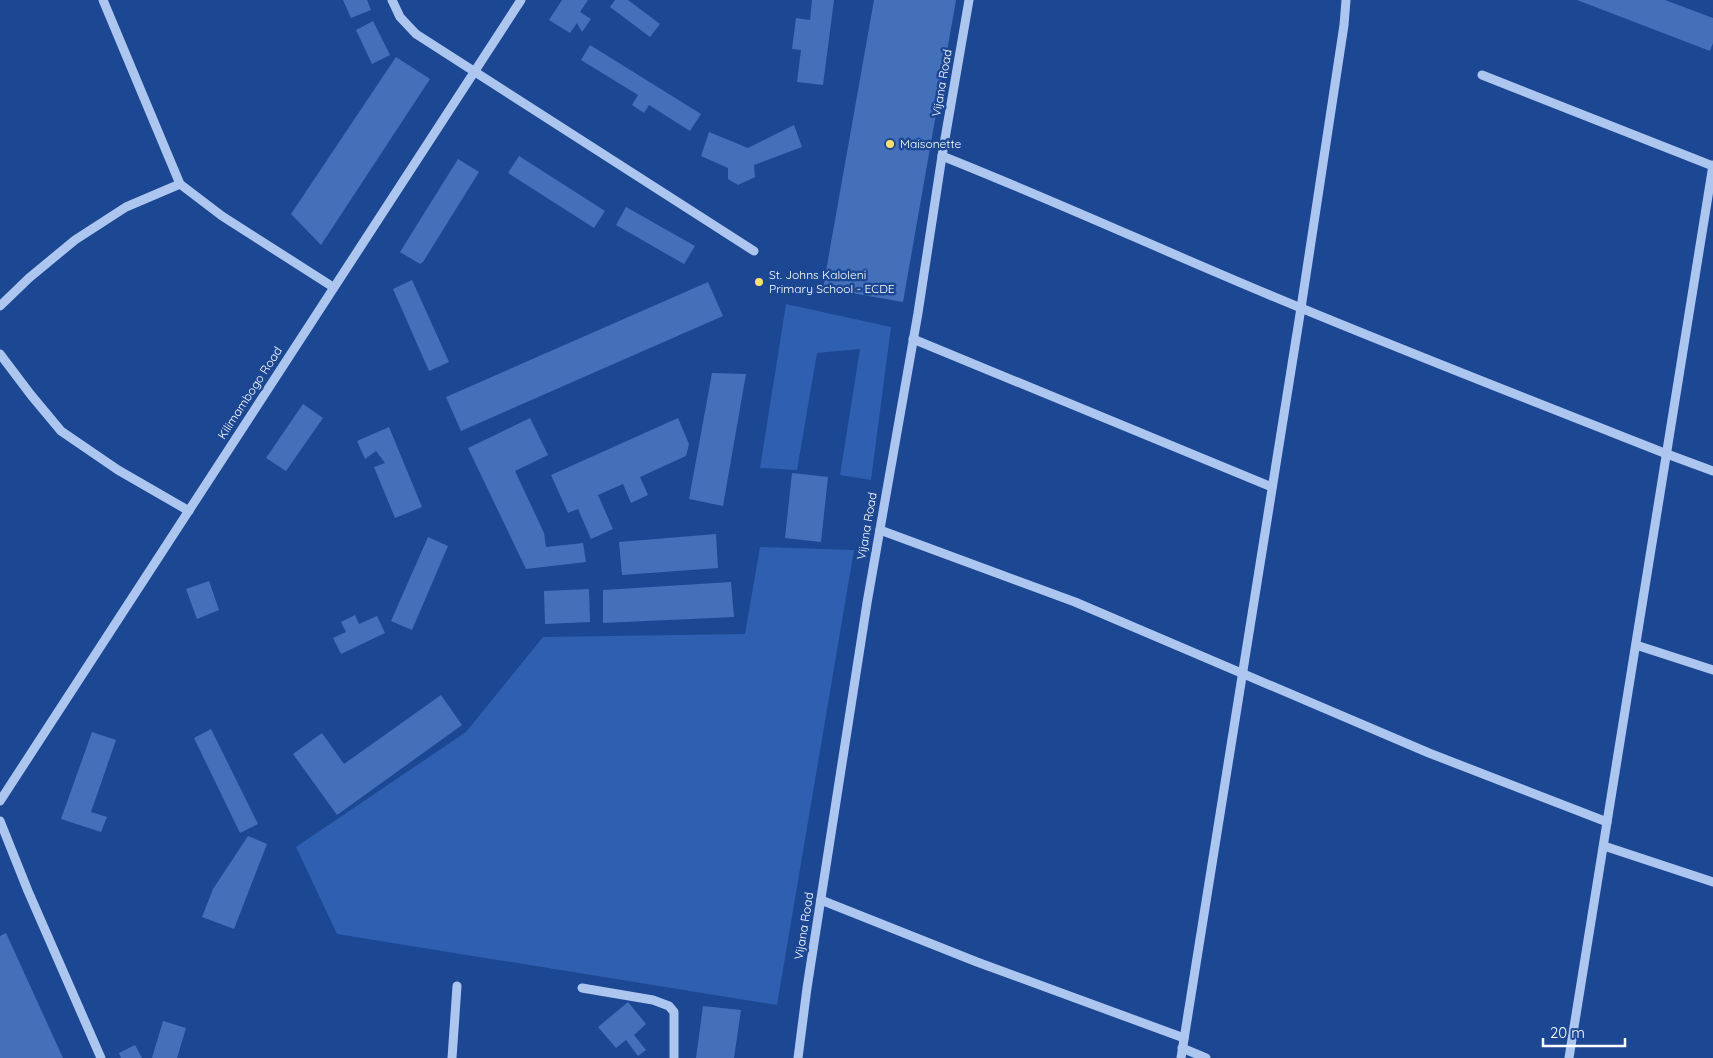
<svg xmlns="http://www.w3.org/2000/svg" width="1713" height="1058" font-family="Quicksand,sans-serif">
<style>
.green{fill:#2f5fb1}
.building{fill:#4470ba}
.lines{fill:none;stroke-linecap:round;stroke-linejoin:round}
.minor{stroke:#adc6ef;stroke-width:9}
.poi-dot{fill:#ffe06b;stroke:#1c4793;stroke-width:2}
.labels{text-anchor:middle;stroke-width:5;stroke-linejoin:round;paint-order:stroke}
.street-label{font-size:12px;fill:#fff;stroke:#1c4793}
.poi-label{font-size:12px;fill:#fff;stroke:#1c4793;text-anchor:start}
</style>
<rect width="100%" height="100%" fill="#1c4793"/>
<g class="green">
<path d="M786 304 891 327 871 480 840 475 860 349 817 353 797 470 760 468Z"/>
<path d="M760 547 854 550 777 1005 337 934 296 847 466 732 543 637 745 634Z"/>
</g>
<g class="building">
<path d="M343 0H367L371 10 351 18Z"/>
<path d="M562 0H588L580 12 591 19 582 32 577 23 570 33 549 20Z"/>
<path d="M615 0H628L660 24 650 37 610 7Z"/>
<path d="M812 0H834L823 85 797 82 801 50 792 49 796 18 810 20Z"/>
<path d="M874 0H956L903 302 823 288Z"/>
<path d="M1577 0H1665L1713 18V43L1710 51Z"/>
<path d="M373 21 390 55 372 64 356 30Z"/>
<path d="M590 45 701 114 690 131 649 105 644 113 632 105 638 95 581 60Z"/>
<path d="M396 57 430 79 321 245 291 214Z"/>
<path d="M794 125 802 147 754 165 755 177 738 185 728 179V168L701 156 709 132 748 148Z"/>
<path d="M519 156 605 211 594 228 508 173Z"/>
<path d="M458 159 479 172 423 262 420 264 400 252Z"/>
<path d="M626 207 695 246 684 264 616 225Z"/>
<path d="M412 280 449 362 429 371 393 289Z"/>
<path d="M708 282 723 316 461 431 446 397Z"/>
<path d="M712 373 746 374 723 506 689 499Z"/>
<path d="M303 404 323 418 286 471 266 458Z"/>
<path d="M530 418 548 455 515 471 544 533 546 547 583 543 586 562 526 569 468 448Z"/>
<path d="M678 418 689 444 686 456 640 477 648 495 631 503 623 484 598 495 613 529 591 539 578 509 568 513 551 475Z"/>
<path d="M389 427 422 507 395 518 374 467 385 463 376 451 365 459 357 441Z"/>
<path d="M792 473 828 477 821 542 785 538Z"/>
<path d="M716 534 718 568 622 575 619 542Z"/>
<path d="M428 537 448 546 412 630 391 621Z"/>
<path d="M209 581 219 610 197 619 186 589Z"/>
<path d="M731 582 734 617 603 623V590Z"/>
<path d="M589 589 590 622 545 624 544 591Z"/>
<path d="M355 615 359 624 377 616 385 633 341 654 333 638 346 632 341 622Z"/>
<path d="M441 695 462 725 337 815 293 754 322 733 344 764Z"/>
<path d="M211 729 258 824 240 833 194 738Z"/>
<path d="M92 732 116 740 91 812 107 817 101 832 61 819Z"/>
<path d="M248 836 267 844 234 929 202 917 213 889Z"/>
<path d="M6 933 63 1058H0V936Z"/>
<path d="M628 1002 646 1024 634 1035 646 1050 638 1056 626 1040 616 1048 598 1027Z"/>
<path d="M703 1006 741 1010 734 1058H696Z"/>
<path d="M163 1021 186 1028 177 1058H152Z"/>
<path d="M135 1045 142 1058H121L119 1053Z"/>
</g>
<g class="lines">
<g class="minor">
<path d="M103 0 180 184"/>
<path d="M392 0 400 17 416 34 754 251"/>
<path d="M1482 75 1713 166"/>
<path d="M942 156C1063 204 1181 259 1301 308 1422 358 1545 406 1667 454L1713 471"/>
<path d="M0 306 29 278 75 240 126 207 180 184 222 216 333 287"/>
<path d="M913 339 1272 487"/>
<path d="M0 354 31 395 61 431 118 470 189 511"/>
<path d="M880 530 1075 602 1429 753 1607 822"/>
<path d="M1636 645 1713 670"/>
<path d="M0 801 521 0"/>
<path d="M0 821 28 891 101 1058"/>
<path d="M1604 846 1713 882"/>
<path d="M821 900 977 962 1184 1038"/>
<path d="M582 988 653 1000 669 1006 674 1012V1058"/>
<path d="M1182 1048 1206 1058"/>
<path d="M452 1058 457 986"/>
<path d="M798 1058 807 988 867 603 918 313 942 156 969 0"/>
<path d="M1181 1058 1301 308 1344 25 1346 0"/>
<path d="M1569 1058 1713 165"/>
</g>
</g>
<g class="poi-dot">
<circle cx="890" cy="144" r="5"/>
<circle cx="759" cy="282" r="5"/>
</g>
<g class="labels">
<g class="street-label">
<text transform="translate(942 83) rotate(-80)" y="4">Vijana Road</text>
<text transform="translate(250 393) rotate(-57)" y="4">Kilimambogo Road</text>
<text transform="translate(867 526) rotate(-80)" y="4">Vijana Road</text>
<text transform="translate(804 926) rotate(-81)" y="4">Vijana Road</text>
</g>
<g class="poi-label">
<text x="900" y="148">Maisonette</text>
<text x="769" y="279">St. Johns Kaloleni<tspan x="769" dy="14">Primary School - ECDE</tspan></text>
</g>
</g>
<path d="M1543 1038v8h82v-8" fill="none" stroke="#ffffff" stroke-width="2.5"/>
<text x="1550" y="1038" font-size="15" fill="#ffffff" stroke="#1c4793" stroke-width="4" paint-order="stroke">20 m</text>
</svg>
